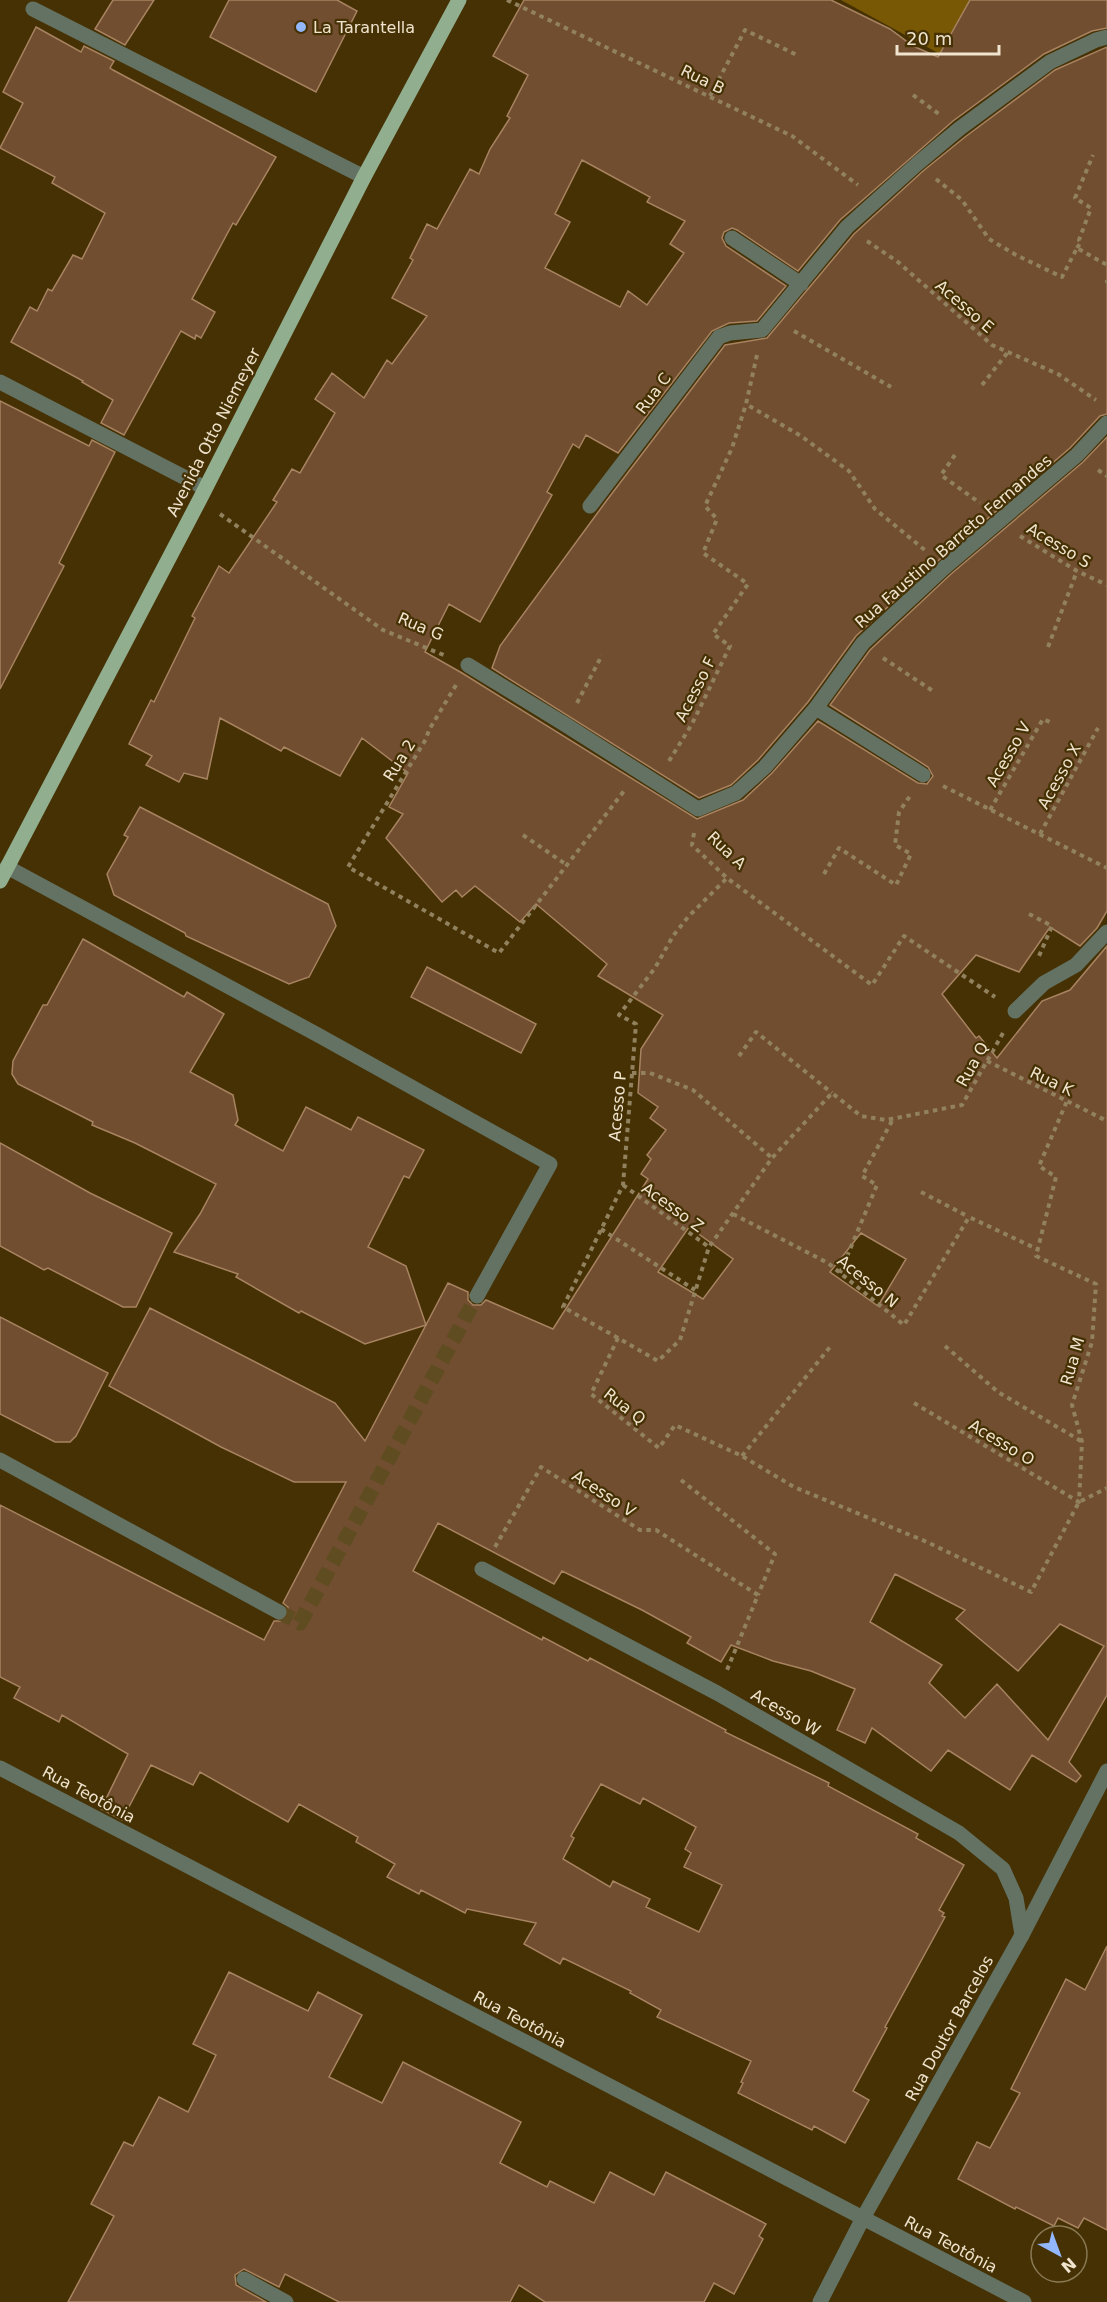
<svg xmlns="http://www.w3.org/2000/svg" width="1107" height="2302" font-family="'DejaVu Sans',sans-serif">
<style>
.green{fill:#785804}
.building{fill:#704e2f;stroke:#a88362;stroke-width:1.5;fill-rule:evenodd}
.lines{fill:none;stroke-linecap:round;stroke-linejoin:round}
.minor-tunnel{stroke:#5f4c21;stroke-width:15;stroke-dasharray:15 8;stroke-linecap:butt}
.path{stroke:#92815e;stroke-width:4;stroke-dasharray:4.5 4.5;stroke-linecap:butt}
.minor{stroke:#647263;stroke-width:15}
.major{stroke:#91ae8f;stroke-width:15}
.poi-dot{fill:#93b7fd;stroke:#453103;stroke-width:2}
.labels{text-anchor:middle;stroke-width:4.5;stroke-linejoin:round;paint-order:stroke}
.poi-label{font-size:16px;fill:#f0e4ce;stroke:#453103;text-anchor:start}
.street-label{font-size:16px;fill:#f0e4ce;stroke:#453103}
</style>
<rect width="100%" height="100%" fill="#453103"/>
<path class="green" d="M841 0H970L940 54Z"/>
<g class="building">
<path d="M113 0H154L125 45 95 29Z"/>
<path d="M229 0H337L357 11 316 92 210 37Z"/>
<path d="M524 0H831L890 29 913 46 938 57 970 0H1107V28L1092 31 1044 54 953 121 840 220 798 271 737 230 732 228 724 232 722 238 726 246 786 286 757 321 729 323 712 331 618 453 586 435 579 448 573 444 547 492 552 495 480 622 449 604 425 652 462 673 697 819 743 800 772 773 818 721 918 783 927 784 933 776 928 767 830 705 870 650 951 574 1083 462 1107 437V911L1097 928 1080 946 1050 927 1019 972 976 955 942 994 976 1038 979 1036 997 1058 1042 1001 1070 990 1107 946V1695L1069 1762 1081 1776 1076 1782 1032 1755 1010 1790 948 1750 931 1771 872 1728 865 1743 837 1730 855 1689 811 1671 773 1661 731 1645 721 1662 687 1643 691 1637 642 1610 562 1571 554 1584 438 1523 413 1571 542 1640 543 1637 588 1661 590 1658 726 1730 725 1732 829 1783 828 1786 918 1834 916 1838 964 1865 939 1910 944 1913 942 1916 945 1917 885 2027 887 2028 853 2091 869 2100 845 2143 814 2126 812 2130 738 2093 743 2083 741 2082 751 2061 657 2017 661 2010 630 1993 631 1991 563 1958 560 1964 524 1944 536 1923 467 1909 465 1913 421 1890 419 1894 387 1877 395 1864 356 1842 358 1837 299 1804 288 1822 200 1772 193 1785 151 1765 122 1820 101 1809 128 1754 62 1715 59 1722 14 1698 20 1687 0 1677V1505L264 1640 274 1621H284L288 1616V1607L283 1603 346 1482H294L221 1447 109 1386 150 1308 335 1403 365 1441 448 1283 468 1292V1300L473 1305H481L486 1300 553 1329 648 1179 641 1174 651 1159 647 1155 666 1130 650 1118 658 1107 638 1093 641 1049 663 1015 598 976 607 964 536 904 520 922 475 886 462 897 456 890 442 902 386 838 403 814 389 807 408 773 362 738 340 776 284 747 281 751 220 718 207 779 184 773 179 782 146 765 152 756 129 744 151 700 154 702 195 618 192 616 219 566 229 573 277 502 273 500 292 469 300 473 335 413 315 399 332 373 364 398 387 360 392 364 427 316 392 298 413 260 410 258 427 224 437 229 470 169 479 174 490 149 510 118 507 116 528 75 493 56ZM582 160 650 197 647 202 685 221 670 244 684 253 647 305 628 291 620 307 545 268 570 222 555 214ZM689 1227 733 1259 703 1299 658 1272ZM861 1233 906 1259 878 1306 830 1272ZM895 1574 965 1610 956 1619 1018 1671 1060 1624 1104 1646 1048 1740 997 1684 965 1718 929 1683 942 1665 870 1622ZM601 1784 640 1804 643 1798 696 1827 685 1849 691 1853 684 1867 722 1885 699 1932 646 1907 650 1899 613 1881 610 1887 563 1859 574 1838 571 1836Z"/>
<path d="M36 27 81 52 84 46 114 61 110 68 113 70 276 157 236 225 233 223 192 299 215 312 201 338 196 335 195 339 181 331 124 435 101 423 113 400 82 382 83 381 11 342 30 307 37 311 48 289 52 291 73 255 82 259 105 213 52 183 55 177 0 148 23 103 3 92Z"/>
<path d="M1107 47V414L1100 416 1070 448 939 560 856 636 808 702 758 760 731 785 699 798 492 668 500 646 607 500 725 345 767 338 854 234 923 171 965 137 1055 70Z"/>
<path d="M0 401 89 446 92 440 115 452 59 563 64 566 0 689Z"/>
<path d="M140 807 328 904 336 926 309 977 289 984 186 936 185 933 114 895 107 874 128 837 124 835Z"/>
<path d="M83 939 184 997 187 992 224 1014 190 1072 233 1095 238 1120 235 1125 283 1151 306 1107 351 1130 358 1117 424 1150 409 1178 404 1176 368 1247 406 1266 426 1325 365 1344 301 1311 299 1313 236 1277 238 1274 174 1252 200 1214 216 1184 135 1143 92 1125 93 1122 18 1084 12 1074 13 1061 43 1005H47Z"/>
<path d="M427 967 536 1024 521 1053 411 997Z"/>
<path d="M0 1143 90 1193 172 1233 136 1307H123L48 1268 44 1270 0 1246Z"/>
<path d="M0 1317 108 1373 76 1436 70 1442H55L0 1414Z"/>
<path d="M1107 1946V2230L1084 2218 1078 2228 1058 2218 1054 2226 1016 2207 1015 2209 958 2179 977 2142 990 2148 1020 2093 1011 2089 1066 1979 1085 1990Z"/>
<path d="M229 1972 308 2011 318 1992 362 2015 329 2077 382 2103 403 2062 521 2122 500 2163 547 2187 550 2181 594 2203 610 2172 654 2195 666 2172 766 2224 759 2236 763 2239 734 2294 714 2283 704 2302H545L519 2285 510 2302H339L285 2274 279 2287 244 2269 235 2275 236 2285 266 2302H68L114 2216 91 2204 124 2142 133 2146 159 2097 188 2112 216 2055 193 2044Z"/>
</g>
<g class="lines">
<path class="minor-tunnel" d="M279 1612 300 1623 477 1296"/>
<g class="path">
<path d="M507 0 792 136 858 185"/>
<path d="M913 95 939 114"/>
<path d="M710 96 745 30 799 56"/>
<path d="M936 179 962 200 989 239 1016 255 1062 277 1077 248 1107 265"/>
<path d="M867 241 898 262 992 345 1058 374 1096 400"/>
<path d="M1077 248 1081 242 1079 240 1091 208 1075 198 1093 155"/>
<path d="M1107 280V283"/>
<path d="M794 331 891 387"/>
<path d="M757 355 746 404 801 436 849 471 875 509 926 551"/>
<path d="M982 385 1008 352"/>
<path d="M955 455 941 475 980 503"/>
<path d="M1098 470 1107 476"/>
<path d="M220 514 383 630 446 656"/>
<path d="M1020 536 1077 571 1107 585"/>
<path d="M1048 647 1077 571"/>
<path d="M883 658 933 691"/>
<path d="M456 685 429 730 426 739 348 867 499 953 624 791"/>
<path d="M577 703 602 655"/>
<path d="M669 761 692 724 730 646 713 634 748 584 703 553 717 519 705 506 732 448 746 404"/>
<path d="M943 786 1107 868"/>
<path d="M990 810 1043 719 1052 723"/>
<path d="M694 833 692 845 727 878 872 985 904 936 995 997"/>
<path d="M1040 834 1098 728"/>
<path d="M523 835 567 865"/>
<path d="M824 874 839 848 896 885 911 854 895 845 899 812 910 796"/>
<path d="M1029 914 1052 926 1039 956"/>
<path d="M1003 1033 962 1105 886 1120 861 1116 832 1093 772 1158 709 1247 680 1340 658 1361 618 1338 591 1394 659 1448 675 1425 742 1456 794 1487 927 1542 1031 1592 1079 1502 1107 1488"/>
<path d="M739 1056 756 1032 832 1093"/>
<path d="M987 1061 1107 1121"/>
<path d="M632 1073H650L693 1090 772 1158"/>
<path d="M623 1185 709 1247"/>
<path d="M921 1192 969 1217"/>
<path d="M733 1214 828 1263 904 1325 969 1217 1037 1249"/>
<path d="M601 1229 695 1290"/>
<path d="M840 1273 877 1185 862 1176 893 1119"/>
<path d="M618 1338 563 1307 623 1185 636 1024 619 1015 655 968 673 936 688 917 727 878"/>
<path d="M945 1346 998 1392 1081 1441"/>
<path d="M914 1403 1079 1502 1082 1442 1072 1405 1092 1342 1096 1284 1036 1256 1056 1177 1039 1166 1067 1101"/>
<path d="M742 1456 830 1347"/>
<path d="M681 1480 775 1554 758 1595"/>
<path d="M495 1547 541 1467 640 1530H656L758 1595 727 1670"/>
</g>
<g class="minor">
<path d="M33 9 364 177"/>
<path d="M732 238 801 284"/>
<path d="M0 382 205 488"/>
<path d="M590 506 719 337 730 333 762 330 847 227 917 164 959 129 1050 62 1096 40 1107 37"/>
<path d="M468 665 566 725 698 809 736 793 765 767 816 708 863 643 945 567 1077 455 1107 423"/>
<path d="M816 708 923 775"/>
<path d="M7 867 318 1035 550 1164 477 1296"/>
<path d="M1015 1011 1044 983 1076 965 1107 932"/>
<path d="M0 1460 279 1612"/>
<path d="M482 1569 717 1693 959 1833 1003 1869 1016 1898 1022 1935"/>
<path d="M0 1768 1024 2302"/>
<path d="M244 2279 286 2302"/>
<path d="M820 2302 863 2218 1022 1935 1107 1771"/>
</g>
<path class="major" d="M0 881 200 499 364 177 459 0"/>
</g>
<circle class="poi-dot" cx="301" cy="27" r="6"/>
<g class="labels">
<g class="poi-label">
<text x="313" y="33">La Tarantella</text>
</g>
<g class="street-label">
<text transform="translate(703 79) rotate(26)" y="6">Rua B</text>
<text transform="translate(965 306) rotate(41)" y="6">Acesso E</text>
<text transform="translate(653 393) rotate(-53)" y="6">Rua C</text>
<text transform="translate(213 432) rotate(-63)" y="6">Avenida Otto Niemeyer</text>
<text transform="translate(953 541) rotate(-41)" y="6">Rua Faustino Barreto Fernandes</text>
<text transform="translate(1059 545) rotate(31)" y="6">Acesso S</text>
<text transform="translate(421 626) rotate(23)" y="6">Rua G</text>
<text transform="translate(695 689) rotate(-63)" y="6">Acesso F</text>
<text transform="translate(1008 754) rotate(-60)" y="6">Acesso V</text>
<text transform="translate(399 760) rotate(-58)" y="6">Rua 2</text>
<text transform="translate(1059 776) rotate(-61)" y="6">Acesso X</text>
<text transform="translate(727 850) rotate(44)" y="6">Rua A</text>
<text transform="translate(972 1064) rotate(-61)" y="6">Rua Q</text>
<text transform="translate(1052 1081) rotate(26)" y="6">Rua K</text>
<text transform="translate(617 1106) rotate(-85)" y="6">Acesso P</text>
<text transform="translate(673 1207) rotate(36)" y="6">Acesso Z</text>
<text transform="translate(868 1281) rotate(39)" y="6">Acesso N</text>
<text transform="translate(1072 1361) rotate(-74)" y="6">Rua M</text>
<text transform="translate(625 1406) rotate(38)" y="6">Rua Q</text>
<text transform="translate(1002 1442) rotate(31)" y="6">Acesso O</text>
<text transform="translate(604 1493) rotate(33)" y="6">Acesso V</text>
<text transform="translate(786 1712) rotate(30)" y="6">Acesso W</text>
<text transform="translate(89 1794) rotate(28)" y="6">Rua Teotônia</text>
<text transform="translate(520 2019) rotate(28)" y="6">Rua Teotônia</text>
<text transform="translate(949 2028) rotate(-61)" y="6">Rua Doutor Barcelos</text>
<text transform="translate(951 2244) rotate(28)" y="6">Rua Teotônia</text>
</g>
</g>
<g transform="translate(1059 2254) rotate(139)"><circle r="28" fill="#453103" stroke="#897954" stroke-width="1.5"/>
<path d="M0-4.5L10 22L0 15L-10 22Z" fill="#93b7fd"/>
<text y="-9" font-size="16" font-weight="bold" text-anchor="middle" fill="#f0e4ce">N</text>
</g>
<path d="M897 45v9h102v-9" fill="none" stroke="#f0e4ce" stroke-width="3"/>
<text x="906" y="45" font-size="18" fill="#f0e4ce" stroke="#453103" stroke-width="4.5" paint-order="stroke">20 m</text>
</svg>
